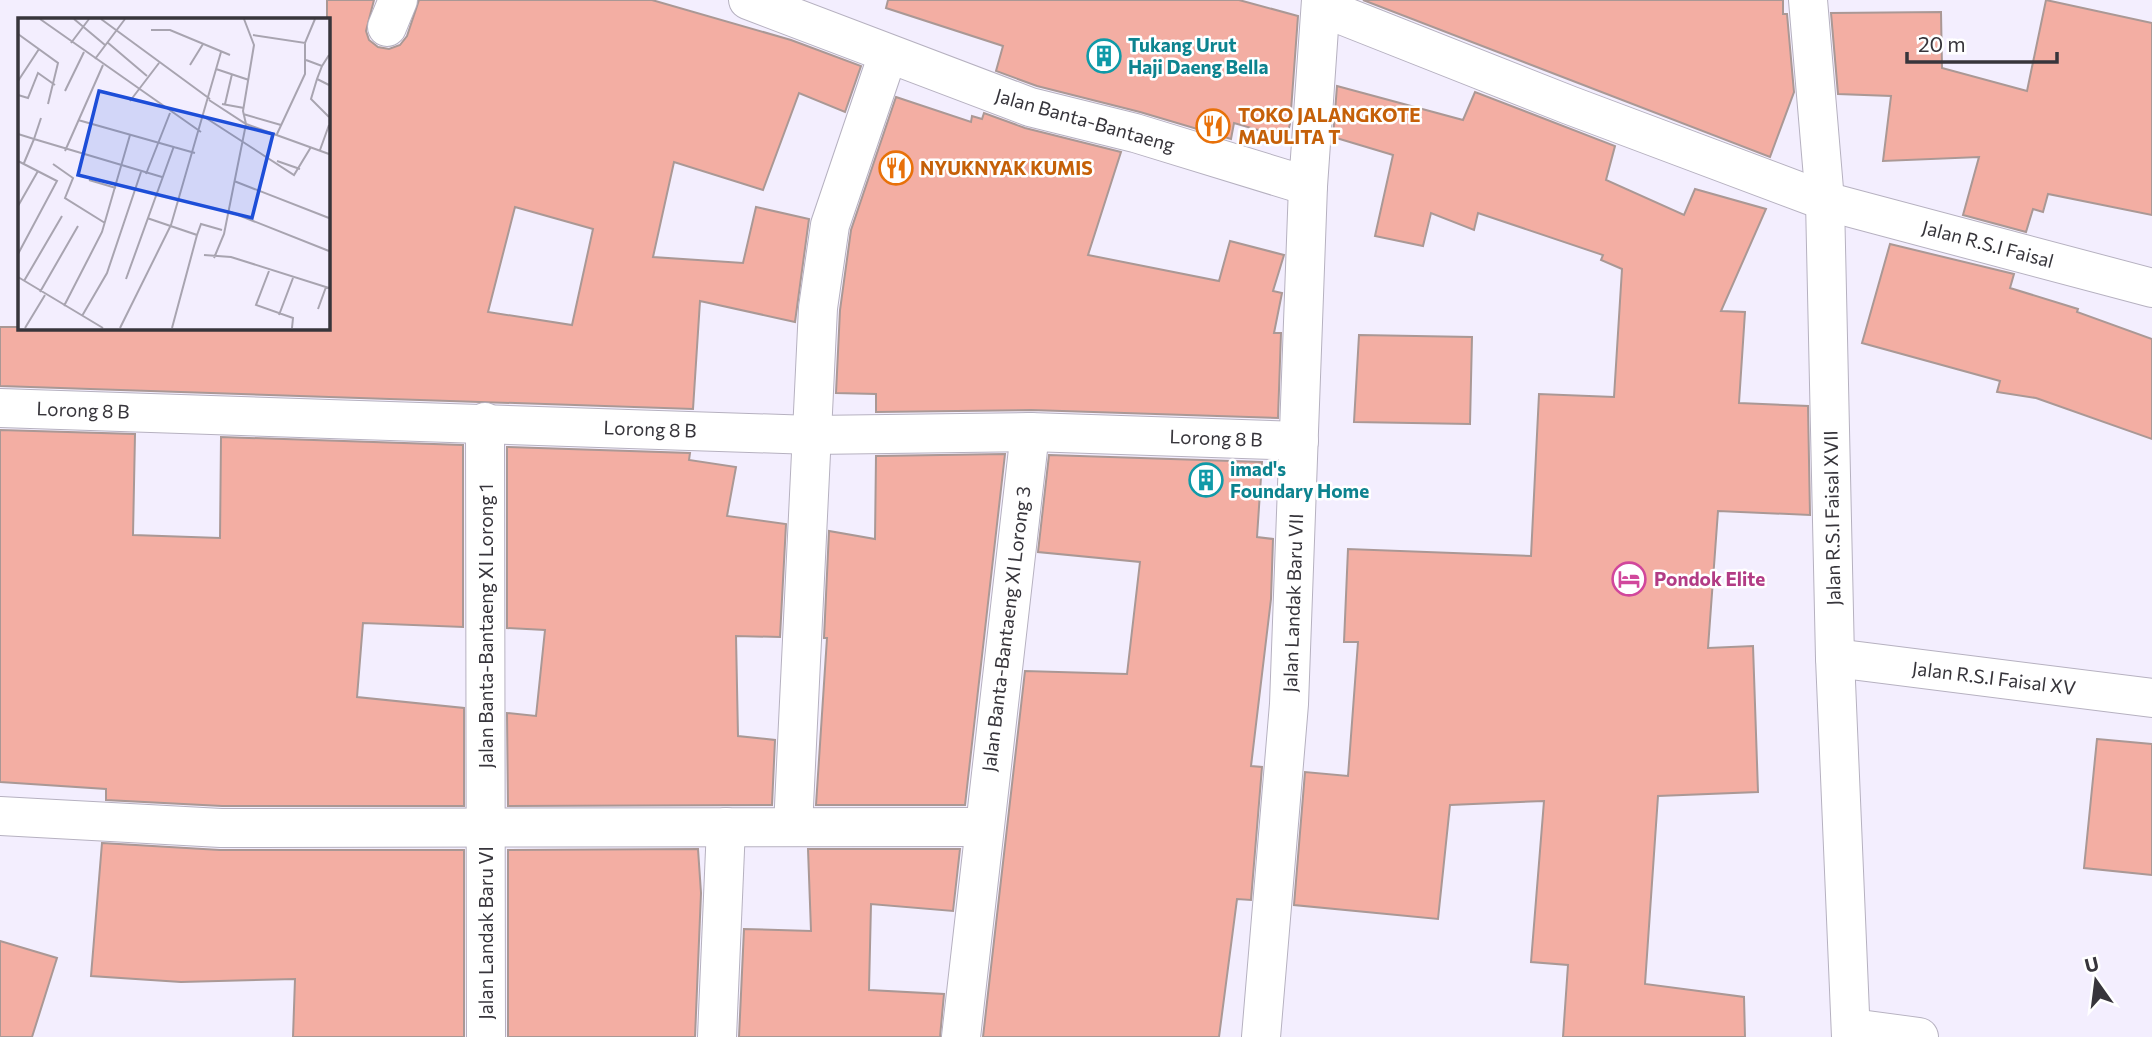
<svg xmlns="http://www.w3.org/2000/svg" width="2152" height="1037" font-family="Commissioner,sans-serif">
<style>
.building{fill:#f3aea3;stroke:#aa9895;stroke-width:2;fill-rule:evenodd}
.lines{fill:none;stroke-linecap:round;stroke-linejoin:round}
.minor-casing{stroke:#b6b1c0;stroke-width:40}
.tertiary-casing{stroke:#b6b1c0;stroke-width:40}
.minor{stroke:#fff;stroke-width:38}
.tertiary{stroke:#fff;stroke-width:38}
.labels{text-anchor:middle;stroke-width:5;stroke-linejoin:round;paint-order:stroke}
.culture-label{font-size:19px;font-weight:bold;fill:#0d838f;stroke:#fff;text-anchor:start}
.food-label{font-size:19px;font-weight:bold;fill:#c56008;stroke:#fff;text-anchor:start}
.street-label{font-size:19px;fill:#37353b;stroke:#fff}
.hotel-label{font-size:19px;font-weight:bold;fill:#b23c85;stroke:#fff;text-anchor:start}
.inset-road{fill:none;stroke:#a8a4b0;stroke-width:2}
.view{fill:#1d4ed8;fill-opacity:0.15;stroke:#1d4ed8;stroke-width:3.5}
.inset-edge{fill:none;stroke:#37353b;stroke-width:3.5}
</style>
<rect width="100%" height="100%" fill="#f3eefe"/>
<g class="building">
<path d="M327 0H374L366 31 369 40 378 47 389 49 400 45 407 36 419 0H652L791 40 861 66 845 112 799 93 763 190 674 162 653 257 743 263 756 207 809 219 795 322 700 301 693 409 0 386V327H327ZM515 207 593 229 572 325 488 312Z"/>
<path d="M888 0H1239L1298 16 1290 124 1286 138 1234 123 1231 139 1140 112 1037 86 996 71 1003 46 886 8Z"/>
<path d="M1363 0H1783V14H1787L1794 92 1770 157Z"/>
<path d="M2046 0 2152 23V215L2048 194 2043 212 2033 209 2026 232 1963 215 1979 157 1883 161 1891 96 1838 94 1831 13 1941 12 1942 68 2027 91Z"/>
<path d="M1337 86 1463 120 1475 92 1615 146 1606 180 1684 215 1695 189 1766 209 1721 311 1745 312 1739 403 1808 406 1810 515 1718 511 1708 648 1753 646 1758 792 1658 796 1645 984 1744 997 1745 1037H1563L1568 965 1531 962 1544 801 1450 805 1438 919 1294 905 1305 772 1348 776 1358 642H1344L1348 549 1531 556 1539 394 1614 397 1622 269 1601 260 1603 255 1478 213 1474 230 1431 213 1423 246 1375 236 1393 155 1333 137Z"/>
<path d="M896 97 971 122 972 116 982 119 984 113 1025 128 1121 152 1088 255 1219 281 1230 241 1284 255 1273 291 1282 293 1274 333H1281L1278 418 1031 410 876 412V394L836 393 840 310 851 230Z"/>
<path d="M1890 244 2014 274 2010 288 2078 309 2077 312 2152 339V439L2036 398 1997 392 2000 381 1862 343Z"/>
<path d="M1359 335 1472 337 1470 424 1354 422Z"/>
<path d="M0 430 135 434 133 535 220 538 221 437 463 445V627L363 623 357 697 464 708V806H222L106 800V789L0 782Z"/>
<path d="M507 447 690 453 689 460 736 467 727 516 786 524 780 637 736 636 738 736 775 740 772 805 508 806 507 713 536 716 545 630 507 628Z"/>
<path d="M1005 454 965 805H816L827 638H824L829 531 875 539 876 456Z"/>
<path d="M1049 455 1262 462 1257 537 1273 539 1271 599 1251 766 1262 767 1251 900 1237 899 1219 1037H983L1025 671 1127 674 1140 562 1038 552Z"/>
<path d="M2097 739 2152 744V875L2084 868Z"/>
<path d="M102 843 220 850H464V1037H293L295 979 181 982 91 976Z"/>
<path d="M698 849 701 893 695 1037H508V850Z"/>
<path d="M808 849H960L953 911 871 904 869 990 944 994 940 1037H739L744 929 811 931Z"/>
<path d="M0 941 57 958 32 1037H0Z"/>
</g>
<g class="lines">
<defs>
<g id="minor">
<path d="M1808 0 1825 201 1835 658 1851 1037"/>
<path d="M1321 7 1569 105 1825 201 2152 288"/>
<path d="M387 27 398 0"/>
<path d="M0 408 812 435 1030 432 1299 441"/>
<path d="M485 422 486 1037"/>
<path d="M1835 658 2152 698"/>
<path d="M0 816 221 828 983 827"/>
<path d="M793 827 818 308 830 225 888 54"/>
<path d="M1852 1028 1919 1037"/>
<path d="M717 1037 726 827"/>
<path d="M961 1037 1030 432"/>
<path d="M1261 1037 1289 704 1308 186"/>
</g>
<path id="tertiary" d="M748 0 1030 107 1135 133 1308 186 1321 0"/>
</defs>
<use href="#minor" class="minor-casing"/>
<use href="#tertiary" class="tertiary-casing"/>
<use href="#minor" class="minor"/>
<use href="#tertiary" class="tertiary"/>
</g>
<defs>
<symbol id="building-ring" viewBox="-11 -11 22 22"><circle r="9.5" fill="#fff" stroke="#0f9aa8" stroke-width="1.5"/><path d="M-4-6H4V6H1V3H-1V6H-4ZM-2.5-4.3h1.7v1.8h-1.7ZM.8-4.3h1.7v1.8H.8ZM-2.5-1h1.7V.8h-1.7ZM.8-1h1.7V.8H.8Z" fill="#0f9aa8"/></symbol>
<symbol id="restaurant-ring" viewBox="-11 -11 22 22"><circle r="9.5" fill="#fff" stroke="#e8710a" stroke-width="1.5"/><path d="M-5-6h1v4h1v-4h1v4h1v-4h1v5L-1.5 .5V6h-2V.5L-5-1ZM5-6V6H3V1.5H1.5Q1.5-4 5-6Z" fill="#e8710a"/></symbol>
<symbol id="hotel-ring" viewBox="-11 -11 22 22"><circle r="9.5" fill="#fff" stroke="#d1479c" stroke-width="1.5"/><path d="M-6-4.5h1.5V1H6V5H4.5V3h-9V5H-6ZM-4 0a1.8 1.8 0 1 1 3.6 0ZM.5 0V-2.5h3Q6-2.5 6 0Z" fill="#d1479c"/></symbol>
</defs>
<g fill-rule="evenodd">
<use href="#building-ring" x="1085" y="37" width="38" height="38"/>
<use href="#restaurant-ring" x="1194" y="107" width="38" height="38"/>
<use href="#restaurant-ring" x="877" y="149" width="38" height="38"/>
<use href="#building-ring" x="1187" y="461" width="38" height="38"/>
<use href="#hotel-ring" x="1610" y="560" width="38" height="38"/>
</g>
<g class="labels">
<g class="culture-label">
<text x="1128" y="52">Tukang Urut<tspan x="1128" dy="22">Haji Daeng Bella</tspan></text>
<text x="1230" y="476">imad's<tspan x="1230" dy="22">Foundary Home</tspan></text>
</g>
<g class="food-label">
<text x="1238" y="122">TOKO JALANGKOTE<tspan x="1238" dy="22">MAULITA T</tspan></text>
<text x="920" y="175">NYUKNYAK KUMIS</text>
</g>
<g class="street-label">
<text transform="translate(1085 120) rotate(16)" y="7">Jalan Banta-Bantaeng</text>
<text transform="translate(1988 244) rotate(15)" y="7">Jalan R.S.I Faisal</text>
<text transform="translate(83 410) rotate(2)" y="7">Lorong 8 B</text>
<text transform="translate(650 429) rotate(2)" y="7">Lorong 8 B</text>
<text transform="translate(1216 438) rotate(2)" y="7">Lorong 8 B</text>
<text transform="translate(1832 518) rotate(-91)" y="7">Jalan R.S.I Faisal XVII</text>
<text transform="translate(1293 603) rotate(-88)" y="7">Jalan Landak Baru VII</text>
<text transform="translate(486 626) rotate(-90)" y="7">Jalan Banta-Bantaeng XI Lorong 1</text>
<text transform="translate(1006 629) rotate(-83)" y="7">Jalan Banta-Bantaeng XI Lorong 3</text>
<text transform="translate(1994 678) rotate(7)" y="7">Jalan R.S.I Faisal XV</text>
<text transform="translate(486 933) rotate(-90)" y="7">Jalan Landak Baru VI</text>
</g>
<g class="hotel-label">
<text x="1654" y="586">Pondok Elite</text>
</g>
</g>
<g transform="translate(18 18)">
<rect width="312" height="312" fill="#f3eefe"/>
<path class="inset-road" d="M22 1 183 114M56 1 87 27M83 1 192 81M133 12H152L212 37M0 16 40 45 30 86M235 17 287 25 297 1M89 24 129 58M53 25 71 1M77 41 107 1M288 42 304 48 311 37M172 47 185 26M304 48 299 61 311 67M198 51 231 62M299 61 293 81 311 99M0 63 21 31M47 73 66 34M0 77 10 80 20 55 37 67M191 82 228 106 311 136M112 83 141 45M204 86 226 90M207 86 214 56M225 96 263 107M188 100 276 157 293 129M60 102 177 135M0 116 16 121 23 100M259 116 287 56V25M302 132 311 107M47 133 85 47M0 143 39 163 0 236M259 143 282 151M6 145 16 121 144 159M35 146 55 160 47 180 87 205M128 156 152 95M71 162 98 170M216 163 311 200M0 188 20 153M210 193 311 233M129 200 179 217 154 310M179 217 183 206 204 212M186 237 213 239 311 270M196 240 206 216 228 106 225 93 236 27 226 1M251 253 238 287 275 300 274 310M0 259 85 310M108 261 156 128M6 263 44 198M22 274 60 208M46 288 84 214 112 117M300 291 308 269M261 297 275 260M64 298 89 255 123 154M7 310 27 277M102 310 153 207 203 34"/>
<path class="view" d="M81 73 255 116 234 200 60 157Z"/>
<rect width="312" height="312" class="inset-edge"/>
</g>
<g transform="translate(2096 981) rotate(346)" stroke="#ffffff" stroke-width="5" paint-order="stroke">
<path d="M0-5L12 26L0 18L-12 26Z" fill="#37353b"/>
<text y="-10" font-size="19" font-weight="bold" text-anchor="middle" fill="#37353b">U</text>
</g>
<path d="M1907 52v10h150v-10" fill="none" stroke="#37353b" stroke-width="3.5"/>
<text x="1918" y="52" font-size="21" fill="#37353b" stroke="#ffffff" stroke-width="5" paint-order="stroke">20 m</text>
</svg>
